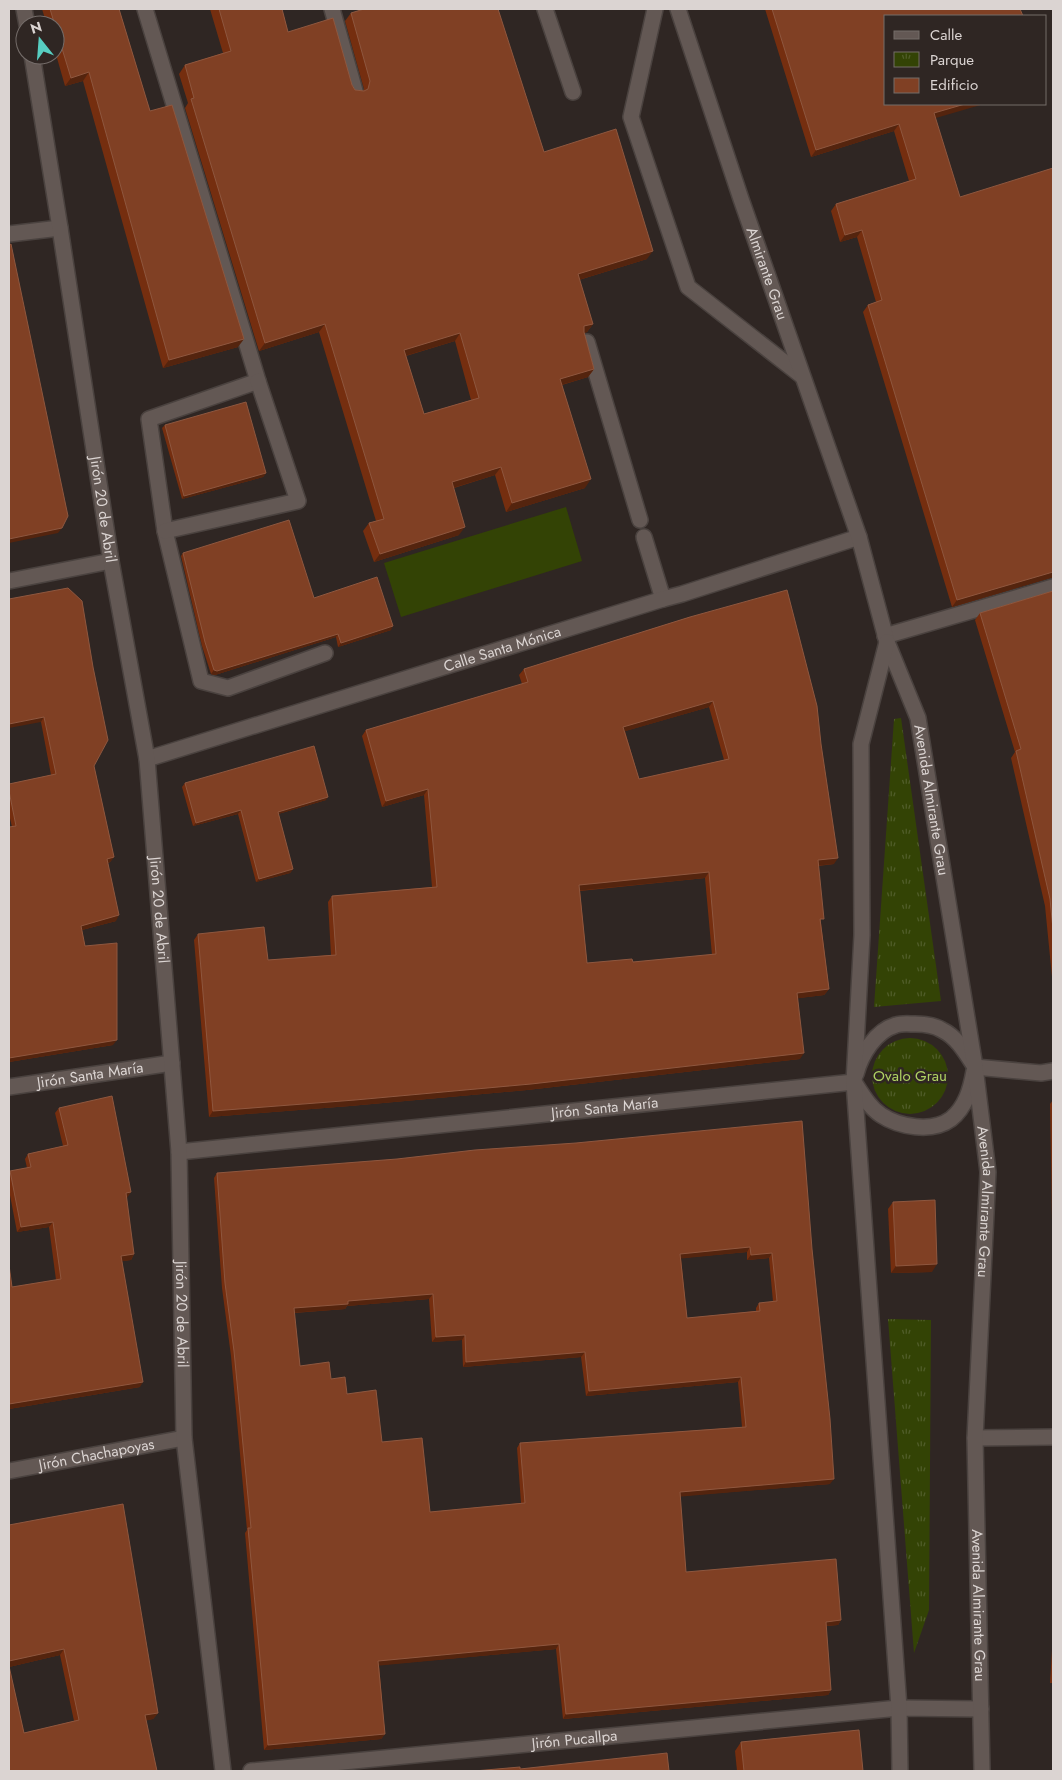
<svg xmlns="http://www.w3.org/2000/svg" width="1062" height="1780" font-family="Jost,sans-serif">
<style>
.grass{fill:#334305}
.park{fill:url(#park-tufts)}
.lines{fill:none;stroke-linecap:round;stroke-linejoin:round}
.lane-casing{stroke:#4a423f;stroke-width:18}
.street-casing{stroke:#4a423f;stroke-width:18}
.secondary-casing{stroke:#4a423f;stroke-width:18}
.lane{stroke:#635854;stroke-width:15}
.street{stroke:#635854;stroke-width:15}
.secondary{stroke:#635854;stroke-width:15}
.wall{fill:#752e0f;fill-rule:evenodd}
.shaded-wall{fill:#54240e}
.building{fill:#804024;stroke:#8e573f;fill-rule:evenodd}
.labels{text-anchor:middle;stroke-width:5;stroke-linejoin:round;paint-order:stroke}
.street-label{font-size:15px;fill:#dbd4d2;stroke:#2f2623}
.park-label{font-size:15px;fill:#afd263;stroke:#2f2623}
</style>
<defs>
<pattern id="park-tufts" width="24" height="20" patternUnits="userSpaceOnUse" patternTransform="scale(1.25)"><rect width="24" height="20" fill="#334305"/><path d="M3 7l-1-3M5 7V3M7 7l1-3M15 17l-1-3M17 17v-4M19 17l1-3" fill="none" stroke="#505d29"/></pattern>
</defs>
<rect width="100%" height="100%" fill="#2f2623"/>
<path class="grass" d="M566 507 582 561 401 617 384 563Z"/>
<g class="park">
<path d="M901 718 941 1001 874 1007 894 719Z"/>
<circle cx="910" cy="1076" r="38"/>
<path d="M888 1319 931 1320 929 1610 914 1653Z"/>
</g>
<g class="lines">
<defs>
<g id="lane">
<path d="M545 9 573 92"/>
<path d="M655 9 631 117 688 287 802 376"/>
<path d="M587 342 640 520"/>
<path d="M644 537 663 599"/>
<path d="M885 636 1053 587"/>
</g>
<g id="street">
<path d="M145 9 258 381 149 419 165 531 201 681 228 688 325 653"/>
<path d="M332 9 355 91"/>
<path d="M9 234 60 228"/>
<path d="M165 531 298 501 258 381"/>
<path d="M9 581 111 561"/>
<path id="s1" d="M147 759 663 599 682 594 859 537"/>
<path d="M975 1067 1041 1073 1053 1071"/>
<path d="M856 1074C861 1055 875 1031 896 1025 902 1023 910 1024 915 1024 924 1024 934 1025 942 1030 957 1037 966 1053 975 1067"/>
<path d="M854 1082C862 1094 869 1107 881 1115 899 1127 932 1133 951 1119 966 1107 971 1088 974 1071"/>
<path id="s2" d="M9 1087 172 1063"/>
<path id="s3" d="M179 1152 854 1082"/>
<path d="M975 1438 1053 1437"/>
<path id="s4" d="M9 1471 184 1438"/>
<path id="s5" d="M251 1771 899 1708 981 1709"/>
</g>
<g id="secondary">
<path d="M24 9 27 25"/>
<path id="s6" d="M678 9 741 199 859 537 887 642 918 718 975 1067 988 1172 975 1438 982 1771"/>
<path id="s7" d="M32 55 60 228 111 561 147 759 179 1152 184 1438 223 1771"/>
<path d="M887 642 861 744 862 935 854 1082 899 1708 900 1771"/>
</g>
</defs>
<use href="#lane" class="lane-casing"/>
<use href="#street" class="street-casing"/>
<use href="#secondary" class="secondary-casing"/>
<use href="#lane" class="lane"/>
<use href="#street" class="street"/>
<use href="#secondary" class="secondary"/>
</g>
<g class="wall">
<path d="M42 9H119L150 111 238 347 163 368 83 81 65 86 55 51V25H47Z"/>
<path d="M210 9H282L288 32 352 85 355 90 363 91 364 89 345 21 351 13 544 152 647 259 579 280 593 324 587 332 584 333 594 369 588 377 562 385 585 488 506 512 495 475 454 488 459 535 374 562 363 531 369 523 376 521 319 332 259 351 185 108 188 103 179 74 185 65 223 53ZM455 341 471 400 424 414 406 356Z"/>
<path d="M765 9H1020L935 118 1050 578 952 607 863 312 868 305 876 302 857 237 840 242 831 211 836 204 909 181 894 131 811 157Z"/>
<path d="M165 425 266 473 263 477 182 499 162 428Z"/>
<path d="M183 553 314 598 391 630 338 647 336 637 215 675 211 674 202 646 181 556Z"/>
<path d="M1053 591V987L1045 906 1011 758 1015 752 975 620 980 613Z"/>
<path d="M9 599 94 766 114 857 110 862 108 863 116 921 82 930 85 946 113 1045 9 1062V827H12L9 814V784L51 775 41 722Z"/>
<path d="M690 617 834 864 818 866 821 923 829 989 824 995 798 998 800 1059 527 1090 350 1106 209 1117 194 940 198 934 268 960 331 955 328 902 332 896 432 887 424 795 382 807 362 736 366 730 522 684 519 675 524 669ZM709 707 724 760 639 779 625 731ZM705 878 712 955 633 962 587 963 580 891Z"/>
<path d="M185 783 326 800 278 814 293 869 290 873 256 882 238 814 193 826 182 787Z"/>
<path d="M1053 1100V1278L1050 1104Z"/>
<path d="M59 1108 131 1192 126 1198 134 1254 131 1260 122 1261 140 1387 9 1409V1265L12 1287 56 1280 49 1227 17 1232 9 1190V1173L10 1171 27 1168 25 1159 28 1154 63 1146 55 1113Z"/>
<path d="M217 1173 812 1249 830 1484 680 1496 686 1572 841 1620 838 1625 826 1626 831 1690 828 1695 563 1719 556 1649 379 1665 385 1734 381 1739 264 1750 245 1533 247 1530 231 1356 222 1288 214 1178ZM747 1252V1260L769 1258 773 1302 759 1303 756 1308V1311L687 1318 681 1258ZM429 1299 432 1342 462 1340 463 1367 581 1357 586 1396 738 1382 742 1427 520 1443 517 1448 521 1503 430 1512 382 1442 347 1394 331 1379 300 1366 294 1313 345 1309 347 1306Z"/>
<path d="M893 1202 932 1272 891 1273 888 1209Z"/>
<path d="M9 1525 158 1713 153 1719 146 1720 9 1771ZM60 1655 74 1721 24 1733 9 1667Z"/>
<path d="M1053 1648V1683H1050L1052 1650Z"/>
<path d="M741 1742 863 1771H737L735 1751Z"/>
</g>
<g class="shaded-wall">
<path d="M89 72 83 81 65 86 71 78Z"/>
<path d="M965 104H984L929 120 934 113Z"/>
<path d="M899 124 894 131 811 157 816 150Z"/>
<path d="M862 230 857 237 840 242 845 235Z"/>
<path d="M653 251 647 259 572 282 578 274Z"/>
<path d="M325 324 319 332 259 351 265 343Z"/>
<path d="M593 324 587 332 578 335 584 326Z"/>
<path d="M460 333 455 341 398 358 404 350Z"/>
<path d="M244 339 238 347 163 368 169 360Z"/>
<path d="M594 369 588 377 554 387 560 379Z"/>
<path d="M501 467 495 475 446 490 452 482Z"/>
<path d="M266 473 263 477 182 499 184 496Z"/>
<path d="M591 479 585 488 506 512 512 503Z"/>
<path d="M465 527 459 535 374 562 380 554Z"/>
<path d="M62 528 58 533 9 543V539Z"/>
<path d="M1053 572V578H1050L952 607 957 600Z"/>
<path d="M393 626 391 630 338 647 341 643Z"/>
<path d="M338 634 336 637 215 675 211 674 214 670Z"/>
<path d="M713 701 709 707 619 733 623 727Z"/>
<path d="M44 717 41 722 9 728V724Z"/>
<path d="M428 789 424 795 382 807 386 801Z"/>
<path d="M328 797 326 800 275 815 278 812Z"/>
<path d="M241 810 238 814 193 826 196 823Z"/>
<path d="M114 857 110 862 104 864 107 859Z"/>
<path d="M838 858 834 864 813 866 818 860Z"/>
<path d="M293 869 290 873 256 882 259 879Z"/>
<path d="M709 872 705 878 575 891 579 885Z"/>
<path d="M119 915 116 921 78 931 81 926Z"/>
<path d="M829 989 824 995 793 999 797 993Z"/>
<path d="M117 1040 113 1045 9 1062V1058Z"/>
<path d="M804 1053 800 1059 527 1090 350 1106 209 1117 213 1111Z"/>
<path d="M131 1192 127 1198 122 1199 126 1193Z"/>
<path d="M53 1222 49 1227 17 1232 21 1227Z"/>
<path d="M750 1247 747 1252 677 1259 680 1254Z"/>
<path d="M772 1253 769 1258 747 1260 751 1255Z"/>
<path d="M134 1254 131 1260 117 1262 121 1256Z"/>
<path d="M937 1264 932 1272 891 1273 896 1266Z"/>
<path d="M433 1294 429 1299 347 1306 345 1309 290 1313 294 1308 348 1301Z"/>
<path d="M465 1335 462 1340 432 1342 436 1337Z"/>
<path d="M585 1352 581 1357 463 1367 466 1362Z"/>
<path d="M741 1377 738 1382 586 1396 589 1391Z"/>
<path d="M143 1382 140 1387 9 1409V1404Z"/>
<path d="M834 1479 830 1484 676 1497 680 1492Z"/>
<path d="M841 1620 838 1625 822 1626 826 1622Z"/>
<path d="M559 1644 556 1649 375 1666 378 1661Z"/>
<path d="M64 1649 60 1655 9 1667V1661Z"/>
<path d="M831 1690 828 1695 563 1719 566 1714Z"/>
<path d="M158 1713 153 1719 141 1722 145 1715Z"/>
<path d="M385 1734 381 1739 264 1750 268 1745Z"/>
</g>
<g class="building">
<path d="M50 9H119L150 111 172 105 244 339 169 360 89 72 71 78Z"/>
<path d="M219 9H282L288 32 333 18 352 85 355 90 364 91 368 89 370 81 351 13 364 9H498L544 152 616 129 653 251 578 274 593 324 584 326V332L594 369 560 379 591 479 512 503 501 467 452 482 465 527 380 554 369 523 384 519 325 324 265 343 191 99 194 98 185 65 231 51ZM460 333 479 398 424 414 404 350Z"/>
<path d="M772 9H1020L1023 16H886V104H965L934 113 960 197 1053 168V572L957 600 868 305 882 300 862 230 845 235 836 204 916 179 899 124 816 150Z"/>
<path d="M11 244 68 516 62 528 9 539V245Z"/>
<path d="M246 402 266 473 184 496 165 425Z"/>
<path d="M289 520 314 598 377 577 393 626 341 643 338 634 217 671 214 670 205 642 183 553Z"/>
<path d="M68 588 82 601 93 667 108 740 94 766 114 857 107 859 119 915 81 926 85 946 117 943V1040L9 1058V827L16 826 9 791V784L56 774 44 717 9 724V599Z"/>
<path d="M787 590 817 706 821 744 838 858 818 860 824 919H820L829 989 797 993 804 1053 531 1084 355 1100 213 1111 198 934 264 927 268 960 336 955 332 896 437 887 428 789 386 801 366 730 528 682 524 669 690 617ZM713 701 729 759 639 779 623 727ZM709 872 716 954 633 962 632 959 587 963 579 885Z"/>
<path d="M1053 591V929L1050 899 1016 751 1021 749 980 613Z"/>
<path d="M314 746 328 797 278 812 293 869 259 879 241 810 196 823 185 783Z"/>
<path d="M112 1096 131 1192 126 1193 134 1254 121 1256 143 1382 9 1404V1265L12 1287 61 1279 53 1222 21 1227 10 1171 31 1167 28 1154 68 1145 59 1108Z"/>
<path d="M802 1121 812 1249 830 1419 834 1479 680 1492 686 1572 836 1559 841 1620 826 1622 831 1690 566 1714 559 1644 378 1661 385 1734 268 1745 248 1528H251L234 1351 225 1283 217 1173 397 1159 475 1150 576 1143ZM750 1247 751 1255 772 1253 777 1301 759 1303 760 1311 687 1318 680 1254ZM433 1294 436 1337 465 1335 466 1362 585 1352 589 1391 741 1377 746 1427 520 1443 525 1503 430 1512 422 1438 382 1442 376 1390 347 1394 345 1377 331 1379 329 1362 300 1366 294 1308 348 1304V1301Z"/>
<path d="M935 1200 937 1264 896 1266 893 1202Z"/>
<path d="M123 1504 158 1713 145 1715 157 1771H9V1666L24 1733 79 1720 64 1649 9 1661V1525L41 1519Z"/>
<path d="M859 1730 863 1771H744L741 1742Z"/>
<path d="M667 1753 669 1771H474L520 1767V1769Z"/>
</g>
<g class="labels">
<g class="street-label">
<text dy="5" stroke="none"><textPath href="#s6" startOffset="279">Almirante Grau</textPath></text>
<text dy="5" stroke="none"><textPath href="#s7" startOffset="460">Jirón 20 de Abril</textPath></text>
<text dy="5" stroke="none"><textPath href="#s1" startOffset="372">Calle Santa Mónica</textPath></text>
<text dy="5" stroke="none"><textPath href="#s6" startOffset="832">Avenida Almirante Grau</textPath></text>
<text dy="5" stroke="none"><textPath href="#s7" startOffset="865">Jirón 20 de Abril</textPath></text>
<text dy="5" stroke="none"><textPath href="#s2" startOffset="82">Jirón Santa María</textPath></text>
<text dy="5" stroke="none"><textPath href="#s3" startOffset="428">Jirón Santa María</textPath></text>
<text dy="5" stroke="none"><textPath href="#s6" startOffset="1238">Avenida Almirante Grau</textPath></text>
<text dy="5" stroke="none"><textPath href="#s7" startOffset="1270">Jirón 20 de Abril</textPath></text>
<text dy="5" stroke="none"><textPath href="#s4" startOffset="89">Jirón Chachapoyas</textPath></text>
<text dy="5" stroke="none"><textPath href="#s6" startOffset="1642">Avenida Almirante Grau</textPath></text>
<text dy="5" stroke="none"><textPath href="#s5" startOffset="325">Jirón Pucallpa</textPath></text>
</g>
<g class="park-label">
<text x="910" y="1081">Ovalo Grau</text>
</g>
</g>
<rect width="1062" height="1780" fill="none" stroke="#dbd4d2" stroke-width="20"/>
<rect x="884" y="15" width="162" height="90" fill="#2f2623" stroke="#746c69"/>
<rect x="894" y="31" width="25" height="8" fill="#635854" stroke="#746c69"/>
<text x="930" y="40" font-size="15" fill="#dbd4d2">Calle</text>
<rect x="894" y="52" width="25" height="15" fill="url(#park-tufts)" stroke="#746c69"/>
<text x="930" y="65" font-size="15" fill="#dbd4d2">Parque</text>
<rect x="894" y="78" width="25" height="15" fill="#804024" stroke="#746c69"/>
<text x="930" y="90" font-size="15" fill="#dbd4d2">Edificio</text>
<g transform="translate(40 40) rotate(343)"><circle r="24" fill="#2f2623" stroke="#746c69"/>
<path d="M0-4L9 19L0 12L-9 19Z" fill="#57cec1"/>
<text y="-8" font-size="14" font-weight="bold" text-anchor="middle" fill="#dbd4d2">N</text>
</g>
</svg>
